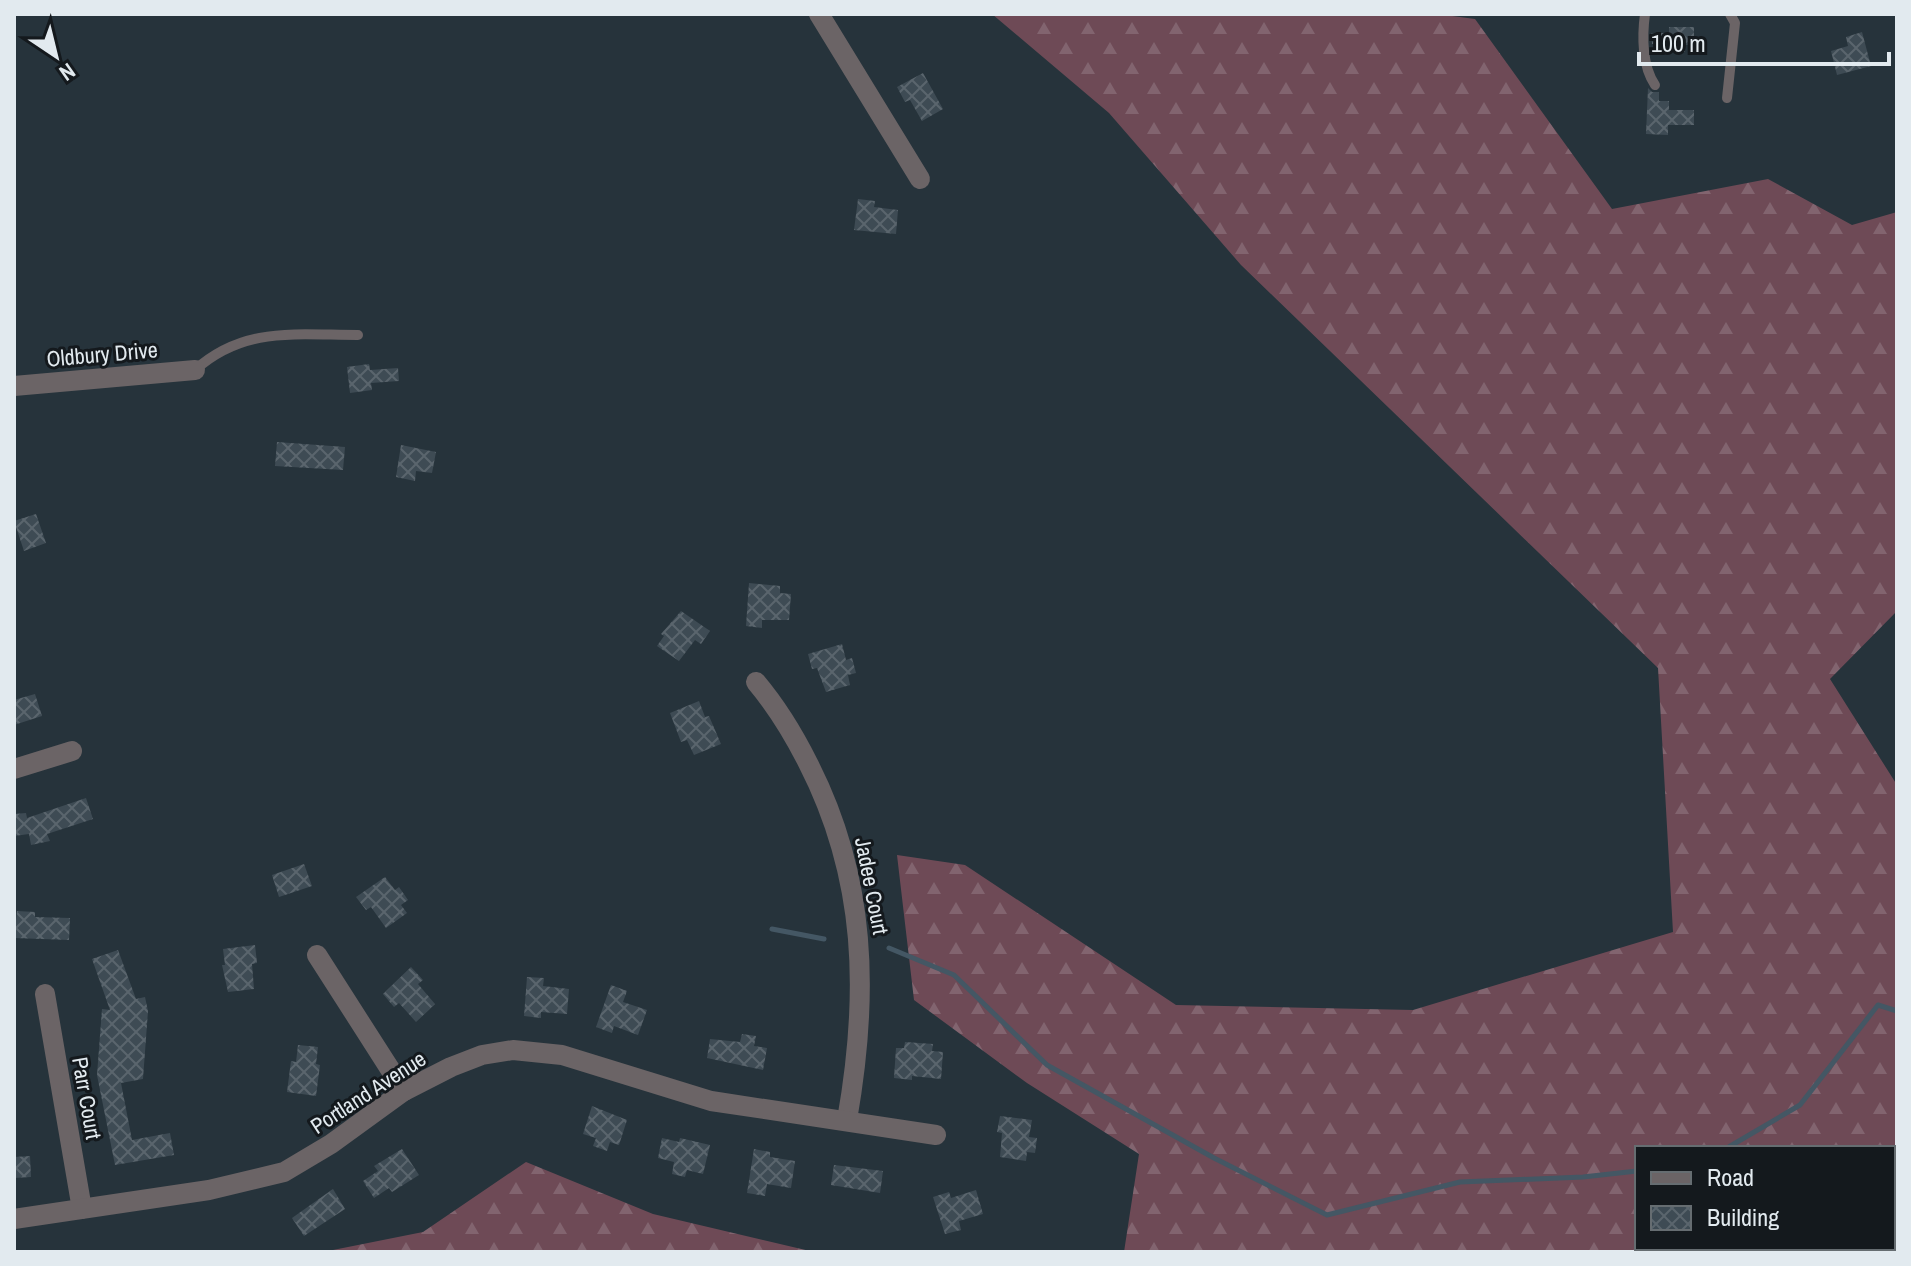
<svg xmlns="http://www.w3.org/2000/svg" width="1911" height="1266" font-family="'Archivo Narrow',sans-serif">
<style>
.forest{fill:url(#forest-firs);fill-rule:evenodd}
.lines{fill:none;stroke-linecap:round;stroke-linejoin:round}
.stream{stroke:#445764;stroke-width:5}
.building{fill:url(#building-cross-hatch)}
.lane{stroke:#6b6466;stroke-width:10}
.street{stroke:#6b6466;stroke-width:20}
.labels{text-anchor:middle;stroke-width:6;stroke-linejoin:round;paint-order:stroke}
.street-label{font-size:22px;fill:#e2eaef;stroke:#14191d}
</style>
<defs>
<pattern id="forest-firs" width="22" height="20" patternUnits="userSpaceOnUse" patternTransform="scale(2)"><rect width="22" height="20" fill="#6e4a56"/><path d="M5 1l3.5 6h-7zM16 11l3.5 6h-7z" fill="#82646f"/></pattern>
<pattern id="building-cross-hatch" width="8" height="8" patternUnits="userSpaceOnUse" patternTransform="scale(2)"><rect width="8" height="8" fill="#3e4b54"/><path d="M0 0l8 8M0 8l8-8" fill="none" stroke="#5a656d"/></pattern>
</defs>
<rect width="100%" height="100%" fill="#26333b"/>
<g class="forest">
<path d="M992 14H1437L1475 19 1612 209 1768 179 1852 225 1897 212V611L1830 679 1897 785V1252H1124L1139 1154 1027 1083 914 1000 897 855 965 865 1176 1005 1413 1010 1673 932 1658 668 1241 265 1109 113ZM1637 1148H1893V1248H1637Z"/>
<path d="M526 1162 653 1214 814 1252H323L423 1232Z"/>
</g>
<g class="lines">
<g class="stream">
<path d="M772 929 824 939"/>
<path d="M889 948 954 975 1047 1065 1214 1158 1327 1215 1460 1182 1583 1177 1637 1171"/>
<path d="M1727 1148 1800 1105 1878 1005 1897 1011"/>
</g>
</g>
<g class="building">
<path d="M1669 27H1694V45H1685V52H1670V45L1652 44 1651 33H1669Z"/>
<path d="M1862 32 1871 66 1837 75 1831 51 1848 46 1846 37Z"/>
<path d="M923 73 943 109 922 121 910 100 905 102 897 87Z"/>
<path d="M1648 88 1652 92H1659V101H1669V110H1694V125H1668V135L1646 134Z"/>
<path d="M858 199 875 201 874 207 898 210 896 234 854 230Z"/>
<path d="M369 364 370 370 398 368 399 381 371 383 372 390 350 393 347 367Z"/>
<path d="M277 442 345 447 343 470 275 466Z"/>
<path d="M401 445 436 452 432 473 416 471 415 481 396 477Z"/>
<path d="M36 514 46 543 24 551 14 521Z"/>
<path d="M749 583 780 586V593L791 594 789 620H762V628L746 626Z"/>
<path d="M681 611 710 631 701 644 695 640 679 661 657 646 664 636 661 634Z"/>
<path d="M842 644 846 660 852 658 856 673 848 675 850 685 826 692 817 668 812 669 808 654Z"/>
<path d="M35 694 42 716 14 725V700Z"/>
<path d="M699 701 705 717 709 716 721 744 694 755 687 740 681 742 670 713Z"/>
<path d="M86 798 93 819 47 834 50 841 31 845 29 834 14 836V814L26 813 27 818Z"/>
<path d="M304 864 312 886 279 897 272 875Z"/>
<path d="M385 877 395 890 399 887 408 900 401 905 407 913 386 928 371 907 366 910 356 897Z"/>
<path d="M17 911 35 912V917L70 918 69 940 14 938Z"/>
<path d="M255 945 257 963 252 964 254 989 228 992 222 965H225L223 949Z"/>
<path d="M118 950 136 999 145 997 148 1011 143 1079 121 1083 132 1140 170 1133 174 1155 115 1165 97 1075 102 1009 110 1010 92 959Z"/>
<path d="M411 967 423 980 418 984 435 1004 416 1022 399 1003 394 1007 383 994Z"/>
<path d="M527 977 544 978 543 986 569 989 567 1014 541 1012V1018L524 1016Z"/>
<path d="M611 985 627 991 623 1002 647 1010 638 1035 614 1026 612 1033 596 1027Z"/>
<path d="M742 1034 756 1036 754 1046 767 1048 763 1070 707 1058 710 1039 740 1042Z"/>
<path d="M905 1042 933 1044 932 1051 943 1052 941 1079 912 1076V1080L894 1078 896 1048H904Z"/>
<path d="M298 1045 318 1047 316 1064 320 1065 316 1096 287 1092 291 1061 296 1062Z"/>
<path d="M592 1106 627 1120 619 1145 610 1142 607 1151 593 1146 596 1138 583 1134Z"/>
<path d="M1000 1116 1032 1120 1029 1137 1037 1138 1035 1153 1027 1152 1026 1161 1000 1157 1002 1133 997 1132Z"/>
<path d="M662 1138 679 1142 680 1138 710 1145 703 1174 687 1170 685 1177 672 1174 674 1162 658 1158Z"/>
<path d="M402 1149 419 1175 392 1192 389 1188 374 1198 363 1181 378 1171 374 1166Z"/>
<path d="M754 1149 770 1152V1157L795 1161 791 1188 767 1184 765 1196 747 1193Z"/>
<path d="M30 1156 31 1177 14 1178V1157Z"/>
<path d="M834 1165 883 1171 880 1193 831 1185Z"/>
<path d="M333 1189 345 1209 304 1236 292 1218Z"/>
<path d="M976 1190 983 1214 959 1221 961 1230 945 1234 933 1197 949 1192 951 1198Z"/>
</g>
<g class="lines">
<g class="lane">
<path d="M1645 14C1642 36 1642 66 1655 85"/>
<path d="M1727 98 1735 23 1730 14"/>
<path d="M195 370C244 326 296 335 358 335"/>
</g>
<g class="street">
<path d="M819 14 920 179"/>
<path d="M14 386 195 370"/>
<path d="M756 682C777 707 793 733 808 763 867 878 869 995 847 1120"/>
<path d="M14 769 72 751"/>
<path d="M317 955 404 1091"/>
<path d="M45 994 82 1209"/>
<path d="M14 1219 209 1190 284 1172 331 1144 404 1091 451 1067 482 1055 513 1050 562 1055 711 1101 936 1135"/>
</g>
</g>
<g class="labels">
<g class="street-label">
<text transform="translate(102 354) rotate(-5)" y="8">Oldbury Drive</text>
<text transform="translate(872 886) rotate(79)" y="8">Jadee Court</text>
<text transform="translate(368 1092) rotate(-33)" y="8">Portland Avenue</text>
<text transform="translate(87 1098) rotate(80)" y="8">Parr Court</text>
</g>
</g>
<rect width="1911" height="1266" fill="none" stroke="#e2eaef" stroke-width="32"/>
<rect x="1635" y="1146" width="260" height="104" fill="#14191d" stroke="#666d71" stroke-width="2"/>
<rect x="1651" y="1172" width="40" height="12" fill="#6b6466" stroke="#666d71" stroke-width="2"/>
<text x="1707" y="1186" font-size="24" fill="#e2eaef">Road</text>
<rect x="1651" y="1206" width="40" height="24" fill="url(#building-cross-hatch)" stroke="#666d71" stroke-width="2"/>
<text x="1707" y="1226" font-size="24" fill="#e2eaef">Building</text>
<g transform="translate(56 56) rotate(145)" stroke="#14191d" stroke-width="6" paint-order="stroke">
<path d="M0-6L14 30L0 20L-14 30Z" fill="#e2eaef"/>
<text y="-12" font-size="22" font-weight="bold" text-anchor="middle" fill="#e2eaef">N</text>
</g>
<path d="M1639 52v12h250v-12" fill="none" stroke="#e2eaef" stroke-width="4"/>
<text x="1651" y="52" font-size="24" fill="#e2eaef" stroke="#14191d" stroke-width="6" paint-order="stroke">100 m</text>
</svg>
